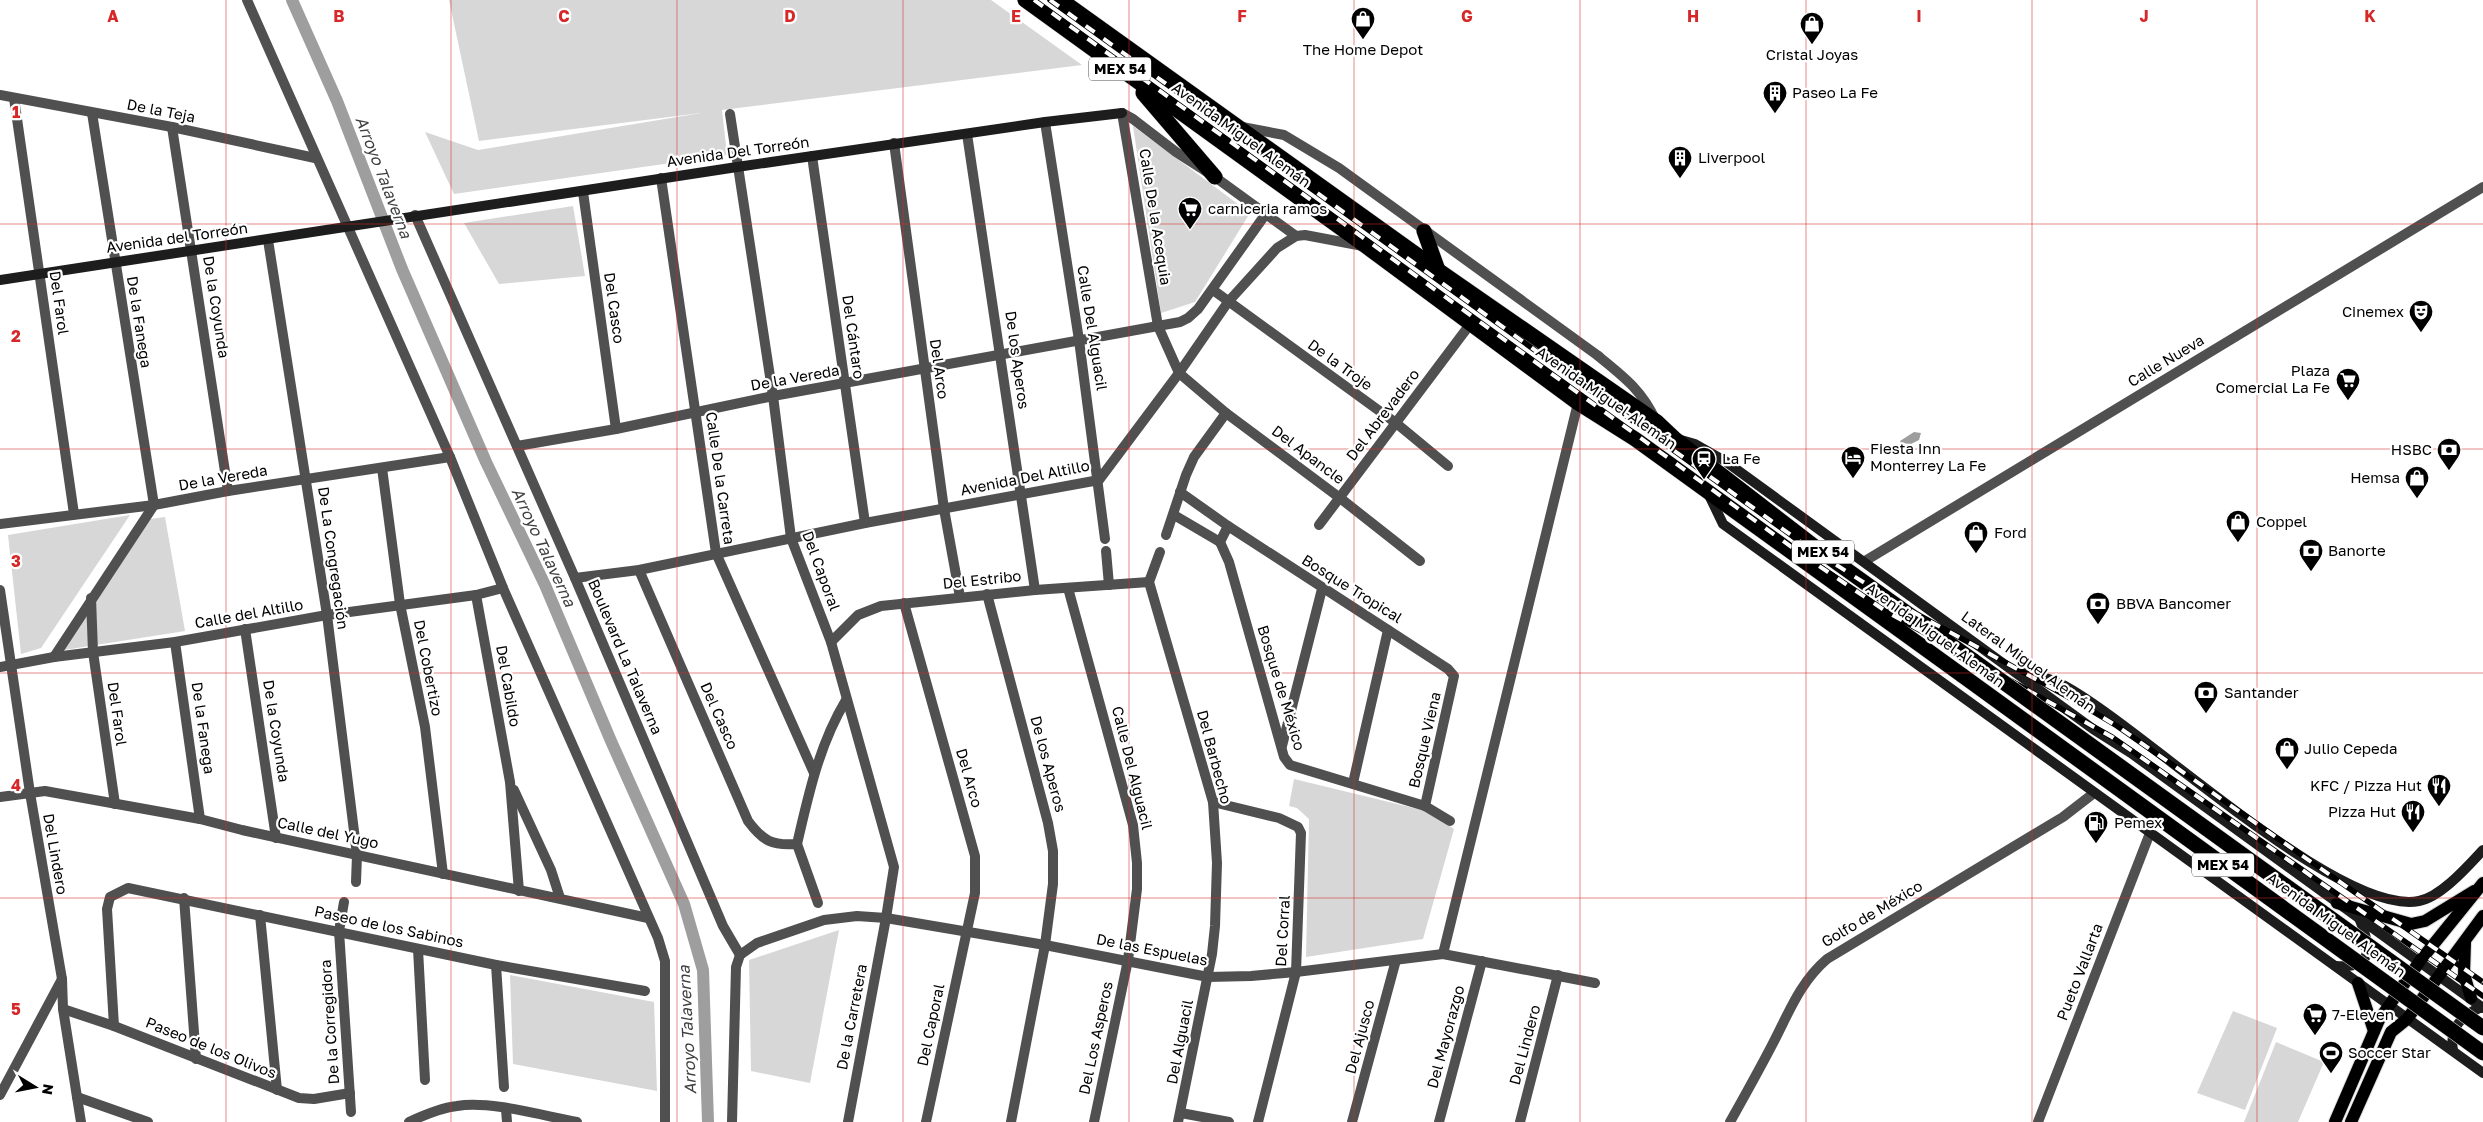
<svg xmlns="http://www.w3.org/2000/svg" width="2483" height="1122" font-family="'Golos Text',sans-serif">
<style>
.green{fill:#d7d7d7}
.water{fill:#9e9e9e}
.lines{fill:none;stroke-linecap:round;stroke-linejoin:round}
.canal{stroke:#9e9e9e;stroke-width:12}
.primary-casing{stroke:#dbdbdb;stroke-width:14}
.highway-casing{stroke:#dbdbdb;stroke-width:16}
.street{stroke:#505050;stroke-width:10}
.secondary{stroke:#1d1d1d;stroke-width:10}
.primary{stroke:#000;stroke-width:12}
.highway{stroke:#000;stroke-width:15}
.rail-casing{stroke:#000;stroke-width:5.5}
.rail{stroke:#fff;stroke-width:4;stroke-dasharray:11;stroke-linecap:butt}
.highway-bridge-casing{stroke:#dbdbdb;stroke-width:16;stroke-linecap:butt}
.highway-bridge{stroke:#000;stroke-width:15}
.grid{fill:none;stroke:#d62828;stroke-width:1;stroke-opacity:0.55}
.labels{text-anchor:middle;stroke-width:4.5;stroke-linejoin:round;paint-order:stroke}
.shield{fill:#fff;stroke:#4c4c4c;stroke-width:1}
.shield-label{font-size:14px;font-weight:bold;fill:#000}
.poi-label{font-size:15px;fill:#000;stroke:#fff;text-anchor:start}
.street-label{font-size:15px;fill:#000;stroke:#fff}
.water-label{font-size:16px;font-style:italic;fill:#3f3f3f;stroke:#fff}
.grid-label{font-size:16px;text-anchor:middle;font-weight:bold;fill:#d62828;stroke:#fff;stroke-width:4.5;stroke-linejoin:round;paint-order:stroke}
</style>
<rect width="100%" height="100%" fill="#fff"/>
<g class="green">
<path d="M449 0H991L1082 65 722 110 727 155 454 194 425 132 478 150 701 113 479 141Z"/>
<path d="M1133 126 1250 213 1195 302 1161 313Z"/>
<path d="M573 206 585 276 499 284 464 223Z"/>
<path d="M130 515 41 648 21 654 8 535Z"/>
<path d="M165 517 185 631 64 650 150 519Z"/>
<path d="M1294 779 1426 811 1454 829 1423 939 1306 957 1309 819 1297 808 1289 806Z"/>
<path d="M839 930 810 1083 751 1071 749 960Z"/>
<path d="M510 975 654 1002 657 1091 513 1064Z"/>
<path d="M2233 1011 2277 1028 2245 1110 2197 1093Z"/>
<path d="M2276 1042 2324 1062 2298 1122H2244Z"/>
</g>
<path class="water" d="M1914 432 1921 433 1919 440 1911 444 1901 443 1900 441Z"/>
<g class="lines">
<path class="canal" d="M292 0 337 101 402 269 486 462 545 585 611 741 684 904 703 970 708 1122"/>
<defs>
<g id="primary">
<path d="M2337 903 2411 924 2425 921 2474 891"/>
<path d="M2465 942 2464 974 2471 998"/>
<path d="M2358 983 2374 1031"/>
<path d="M2335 1122 2379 1020 2420 961 2483 883"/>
<path d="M2351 1122 2391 1032 2407 1019 2483 916"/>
</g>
<g id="highway">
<path d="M1025 0 1367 247 1578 403 1635 439 1963 676"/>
<path d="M1061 0 1438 270 1657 422 1675 439 1815 547 1974 661"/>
<path d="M1143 93 1215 177"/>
<path d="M1424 231 1438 270"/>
</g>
</defs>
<use href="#primary" class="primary-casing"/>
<use href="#highway" class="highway-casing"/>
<g class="street">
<path d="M247 0 450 457 503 588 658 938 665 961V1122"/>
<path d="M0 95 172 127 315 158"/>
<path d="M14 98 74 514"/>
<path d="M1122 113 1158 326 1179 373 1226 413 1340 498 1420 561"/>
<path d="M1122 113 1133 119 1176 152 1215 177 1296 236"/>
<path d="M730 114 773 396 791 538 831 642 894 867 886 918 848 1122"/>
<path d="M1045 122 1079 340 1105 539"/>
<path d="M172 127 228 491"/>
<path d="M1242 127 1284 135 1339 168 1597 355C1623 376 1642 390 1656 421"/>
<path d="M967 134 1035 590"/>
<path d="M894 143 944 509 960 597"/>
<path d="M812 156 865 523"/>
<path d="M661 178 716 553 814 773"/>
<path d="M583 192 616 429"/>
<path d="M415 215 575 578 723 926 740 955"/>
<path d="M268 240 327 615 357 855 356 882"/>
<path d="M1213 290 1396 423 1448 466"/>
<path d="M517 446 616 429 773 396 1180 322 1188 318 1198 309 1265 215"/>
<path d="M382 468 400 604 425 727 443 874"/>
<path d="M1180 492 1228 526"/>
<path d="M1174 515 1220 542"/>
<path d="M0 524 154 505 228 491 450 457"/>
<path d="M1319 525 1471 323"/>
<path d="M1166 535 1186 475 1194 457 1226 413"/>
<path d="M1220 542 1228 526 1448 669 1454 676 1425 806"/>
<path d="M1220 542 1229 562 1284 757 1290 765 1425 806 1450 821"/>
<path d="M1106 551 1109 585"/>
<path d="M1160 552 1149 582 1213 802 1217 863 1215 926 1212 954 1178 1122"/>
<path d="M1865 561 2483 187"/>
<path d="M639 570 748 821C763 841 772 846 797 844"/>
<path d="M575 578 639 570 865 523 1099 480 1179 373 1228 302 1277 248 1296 236 1305 235 1363 246"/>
<path d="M1068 588 1133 825 1137 863V889L1128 960 1094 1122"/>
<path d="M0 590 30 793 62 979 63 1009 81 1122"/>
<path d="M987 594 1048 823 1053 851V884L1045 945 1011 1122"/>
<path d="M476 595 510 782 519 891"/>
<path d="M91 598 93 652 115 804"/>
<path d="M904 603 975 856V893L926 1122"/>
<path d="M245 629 276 838"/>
<path d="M175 642 200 819"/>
<path d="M831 642 858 615 881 606 1035 590 1149 582"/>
<path d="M54 657 154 505 92 113"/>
<path d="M0 667 54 657 175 642 327 615 476 595 503 588"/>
<path d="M1282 746 1322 589"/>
<path d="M1353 783 1388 630"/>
<path d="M514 790 551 870 560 898"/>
<path d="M0 797 45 791 200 819 242 830 648 918"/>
<path d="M1213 802 1279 818 1298 827 1301 833 1296 972 1258 1122"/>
<path d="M797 844C809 793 819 745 846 700"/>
<path d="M797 844 818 903"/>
<path d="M184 898 196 1059"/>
<path d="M344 902 339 931 351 1112"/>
<path d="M260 915 277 1090"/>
<path d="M418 949 425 1080"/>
<path d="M1443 954 1578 403"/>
<path d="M740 955 757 943 824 920 857 916 886 918 1045 945 1208 977 1251 976 1296 972 1443 954 1595 983"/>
<path d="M496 965 504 1087"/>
<path d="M63 1009 114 1026 299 1098 314 1099 350 1093"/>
<path d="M114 1026 107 909 110 897 128 888 496 965 645 991"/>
<path d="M0 1095 62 979"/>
<path d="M77 1097 148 1122"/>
<path d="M506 1109 507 1122"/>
<path d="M1181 1113 1229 1122"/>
<path d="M409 1122C424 1115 440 1108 457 1106 489 1100 544 1116 577 1122"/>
<path d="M732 1122 736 967 740 955"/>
<path d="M1352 1122 1396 960"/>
<path d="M1439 1122 1482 961"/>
<path d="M1520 1122 1558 975"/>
<path d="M1730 1122C1744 1097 1758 1072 1771 1047 1788 1015 1799 983 1827 959L2063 817 2094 793"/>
<path d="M2038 1122 2150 833"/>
</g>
<g class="secondary">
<path d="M0 280 737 167 1045 122 1122 113"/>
<path d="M1681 440 1695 444 1725 461 2093 729 2131 753 2483 1008"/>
<path d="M1708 493 1723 524 2483 1073"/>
<path d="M2019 672C2034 675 2049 677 2063 685 2141 726 2339 917 2419 901 2441 897 2468 866 2483 850"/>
<path d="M2336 966C2375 969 2371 946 2359 918"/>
<path d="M2453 1050C2449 1027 2462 1015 2482 1007"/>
</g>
<use href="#primary" class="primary"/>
<use href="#highway" class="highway"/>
<defs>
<g id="rail">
<path d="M1034 0 1797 551 1887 612 2112 737 2483 996"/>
<path d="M1050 0 1802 543 1893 601 2072 699 2117 726 2483 982"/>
</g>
</defs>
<use href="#rail" class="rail-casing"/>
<use href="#rail" class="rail"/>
<defs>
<g id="highway-bridge">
<path d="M1974 661 2483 1028"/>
<path d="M1963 676 2483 1053"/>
</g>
</defs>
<use href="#highway-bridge" class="highway-bridge-casing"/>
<use href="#highway-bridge" class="highway-bridge"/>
</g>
<path class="grid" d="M226 0V1122M451 0V1122M677 0V1122M903 0V1122M1129 0V1122M1354 0V1122M1580 0V1122M1806 0V1122M2032 0V1122M2257 0V1122M0 224H2483M0 449H2483M0 673H2483M0 898H2483"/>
<defs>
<symbol id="shop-pin" viewBox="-11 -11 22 30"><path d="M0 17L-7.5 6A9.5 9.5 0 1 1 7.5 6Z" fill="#000" stroke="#fff"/><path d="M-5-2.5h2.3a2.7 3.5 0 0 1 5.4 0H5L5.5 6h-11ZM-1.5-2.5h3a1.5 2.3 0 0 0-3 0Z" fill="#fff"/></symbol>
<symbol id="building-pin" viewBox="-11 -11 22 30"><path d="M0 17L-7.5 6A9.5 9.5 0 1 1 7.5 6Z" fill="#000" stroke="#fff"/><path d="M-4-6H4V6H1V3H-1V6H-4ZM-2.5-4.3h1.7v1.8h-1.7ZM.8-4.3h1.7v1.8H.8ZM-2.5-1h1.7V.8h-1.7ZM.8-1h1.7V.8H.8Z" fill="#fff"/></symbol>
<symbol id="supermarket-pin" viewBox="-11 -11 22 30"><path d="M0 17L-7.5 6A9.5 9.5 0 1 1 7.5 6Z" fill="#000" stroke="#fff"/><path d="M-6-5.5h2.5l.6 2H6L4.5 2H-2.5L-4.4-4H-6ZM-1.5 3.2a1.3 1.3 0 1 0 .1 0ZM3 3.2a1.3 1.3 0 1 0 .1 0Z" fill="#fff"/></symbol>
<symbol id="theatre-pin" viewBox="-11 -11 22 30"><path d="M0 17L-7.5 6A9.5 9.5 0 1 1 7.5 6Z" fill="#000" stroke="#fff"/><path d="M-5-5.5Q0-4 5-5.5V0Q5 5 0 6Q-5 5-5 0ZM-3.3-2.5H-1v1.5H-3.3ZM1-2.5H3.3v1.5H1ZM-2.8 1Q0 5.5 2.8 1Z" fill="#fff"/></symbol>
<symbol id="bank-pin" viewBox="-11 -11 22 30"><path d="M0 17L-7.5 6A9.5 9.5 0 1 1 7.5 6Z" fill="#000" stroke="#fff"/><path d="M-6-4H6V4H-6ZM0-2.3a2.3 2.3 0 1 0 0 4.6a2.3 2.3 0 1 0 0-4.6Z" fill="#fff"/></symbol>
<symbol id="hotel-pin" viewBox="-11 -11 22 30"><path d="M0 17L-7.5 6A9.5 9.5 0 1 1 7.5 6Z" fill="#000" stroke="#fff"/><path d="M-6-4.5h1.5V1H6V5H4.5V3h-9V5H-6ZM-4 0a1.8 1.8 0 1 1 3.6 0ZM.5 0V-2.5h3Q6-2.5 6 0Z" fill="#fff"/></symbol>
<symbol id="station-pin" viewBox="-11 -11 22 30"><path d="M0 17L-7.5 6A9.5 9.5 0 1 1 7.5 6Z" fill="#000" stroke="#fff"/><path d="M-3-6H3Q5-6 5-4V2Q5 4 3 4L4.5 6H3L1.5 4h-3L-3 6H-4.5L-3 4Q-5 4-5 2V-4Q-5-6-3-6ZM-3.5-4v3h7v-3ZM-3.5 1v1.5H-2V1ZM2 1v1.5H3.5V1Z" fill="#fff"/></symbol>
<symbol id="restaurant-pin" viewBox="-11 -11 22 30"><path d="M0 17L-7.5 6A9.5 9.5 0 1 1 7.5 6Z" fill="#000" stroke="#fff"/><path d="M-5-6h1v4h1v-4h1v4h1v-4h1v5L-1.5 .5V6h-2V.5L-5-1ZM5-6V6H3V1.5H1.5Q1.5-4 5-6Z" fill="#fff"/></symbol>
<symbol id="fuel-pin" viewBox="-11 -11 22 30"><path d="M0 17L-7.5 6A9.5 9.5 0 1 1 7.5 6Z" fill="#000" stroke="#fff"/><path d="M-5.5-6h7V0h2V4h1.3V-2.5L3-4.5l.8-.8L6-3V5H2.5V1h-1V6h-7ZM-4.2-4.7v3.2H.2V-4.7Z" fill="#fff"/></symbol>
<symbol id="stadium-pin" viewBox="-11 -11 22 30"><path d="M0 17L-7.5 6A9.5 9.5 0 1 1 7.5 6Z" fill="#000" stroke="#fff"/><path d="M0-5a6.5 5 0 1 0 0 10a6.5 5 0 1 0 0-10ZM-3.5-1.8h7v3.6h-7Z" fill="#fff"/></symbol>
</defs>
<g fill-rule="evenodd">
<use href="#shop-pin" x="1349" y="5" width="28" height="38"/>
<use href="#shop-pin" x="1798" y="10" width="28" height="38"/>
<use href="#building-pin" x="1761" y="79" width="28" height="38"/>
<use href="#building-pin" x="1666" y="144" width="28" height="38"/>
<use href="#supermarket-pin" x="1176" y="195" width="28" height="38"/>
<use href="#theatre-pin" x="2407" y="298" width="28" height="38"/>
<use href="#supermarket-pin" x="2334" y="366" width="28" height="38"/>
<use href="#bank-pin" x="2435" y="436" width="28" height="38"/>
<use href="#hotel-pin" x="1839" y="444" width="28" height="38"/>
<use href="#station-pin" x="1690" y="445" width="28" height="38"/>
<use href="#shop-pin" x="2403" y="464" width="28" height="38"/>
<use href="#shop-pin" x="2224" y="508" width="28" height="38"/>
<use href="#shop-pin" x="1962" y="519" width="28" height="38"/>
<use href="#bank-pin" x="2297" y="537" width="28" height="38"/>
<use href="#bank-pin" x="2084" y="590" width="28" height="38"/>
<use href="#bank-pin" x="2192" y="679" width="28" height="38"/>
<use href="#shop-pin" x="2273" y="735" width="28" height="38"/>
<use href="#restaurant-pin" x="2425" y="772" width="28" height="38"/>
<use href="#restaurant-pin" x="2399" y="798" width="28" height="38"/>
<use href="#fuel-pin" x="2082" y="809" width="28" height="38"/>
<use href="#supermarket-pin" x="2301" y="1001" width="28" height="38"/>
<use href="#stadium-pin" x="2317" y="1039" width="28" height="38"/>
</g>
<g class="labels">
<g class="shield">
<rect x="1089" y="57.5" width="62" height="23" rx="4"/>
<rect x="1792" y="540.5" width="62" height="23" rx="4"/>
<rect x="2192" y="853.5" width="62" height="23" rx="4"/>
</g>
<g class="shield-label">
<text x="1120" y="74">MEX 54</text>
<text x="1823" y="557">MEX 54</text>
<text x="2223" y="870">MEX 54</text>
</g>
<g class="poi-label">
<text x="1363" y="55" text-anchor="middle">The Home Depot</text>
<text x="1812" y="60" text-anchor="middle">Cristal Joyas</text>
<text x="1792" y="98">Paseo La Fe</text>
<text x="1698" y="163">Liverpool</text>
<text x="1208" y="214">carniceria ramos</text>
<text x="2404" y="317" text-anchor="end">Cinemex</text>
<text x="2330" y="376" text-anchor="end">Plaza<tspan x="2330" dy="17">Comercial La Fe</tspan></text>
<text x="1870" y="454">Fiesta Inn<tspan x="1870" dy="17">Monterrey La Fe</tspan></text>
<text x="2432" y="455" text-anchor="end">HSBC</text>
<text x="1722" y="464">La Fe</text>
<text x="2400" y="483" text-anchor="end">Hemsa</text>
<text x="2256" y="527">Coppel</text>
<text x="1994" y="538">Ford</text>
<text x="2328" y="556">Banorte</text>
<text x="2116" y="609">BBVA Bancomer</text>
<text x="2224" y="698">Santander</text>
<text x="2304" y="754">Julio Cepeda</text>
<text x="2422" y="791" text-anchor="end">KFC / Pizza Hut</text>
<text x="2396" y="817" text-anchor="end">Pizza Hut</text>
<text x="2114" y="828">Pemex</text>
<text x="2332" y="1020">7-Eleven</text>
<text x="2348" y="1058">Soccer Star</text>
</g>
<g class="street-label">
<text transform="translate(161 111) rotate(11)" y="5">De la Teja</text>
<text transform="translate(1241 135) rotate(36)" y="5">Avenida Miguel Alemán</text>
<text transform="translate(738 152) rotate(-8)" y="5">Avenida Del Torreón</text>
<text transform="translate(1155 217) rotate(81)" y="5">Calle De la Acequia</text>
<text transform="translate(177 238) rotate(-8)" y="5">Avenida del Torreón</text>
<text transform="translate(59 303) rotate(82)" y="5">Del Farol</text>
<text transform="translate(216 307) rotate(81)" y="5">De la Coyunda</text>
<text transform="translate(614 308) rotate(82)" y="5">Del Casco</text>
<text transform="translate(139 322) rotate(81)" y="5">De la Fanega</text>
<text transform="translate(1092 328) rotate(81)" y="5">Calle Del Alguacil</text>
<text transform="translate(853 337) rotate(82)" y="5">Del Cántaro</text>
<text transform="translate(1017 360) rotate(82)" y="5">De los Aperos</text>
<text transform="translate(2166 361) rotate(-31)" y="5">Calle Nueva</text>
<text transform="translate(1340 365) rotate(36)" y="5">De la Troje</text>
<text transform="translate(939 369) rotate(82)" y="5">Del Arco</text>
<text transform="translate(795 378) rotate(-10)" y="5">De la Vereda</text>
<text transform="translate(1606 398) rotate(35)" y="5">Avenida Miguel Alemán</text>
<text transform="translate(1383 415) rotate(-53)" y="5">Del Abrevadero</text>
<text transform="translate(1308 455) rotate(37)" y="5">Del Apancle</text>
<text transform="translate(223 478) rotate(-10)" y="5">De la Vereda</text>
<text transform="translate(720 478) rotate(82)" y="5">Calle De la Carreta</text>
<text transform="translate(1025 478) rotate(-11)" y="5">Avenida Del Altillo</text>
<text transform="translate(333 558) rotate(82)" y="5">De La Congregación</text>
<text transform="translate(821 571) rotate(70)" y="5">Del Caporal</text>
<text transform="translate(982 580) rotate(-6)" y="5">Del Estribo</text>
<text transform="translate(1352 589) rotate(32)" y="5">Bosque Tropical</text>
<text transform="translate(249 614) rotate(-10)" y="5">Calle del Altillo</text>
<text transform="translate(1935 635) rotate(36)" y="5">Avenida Miguel Alemán</text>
<text transform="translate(625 657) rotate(67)" y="5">Boulevard La Talaverna</text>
<text transform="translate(2028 662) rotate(36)" y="5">Lateral Miguel Alemán</text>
<text transform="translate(428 668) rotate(79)" y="5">Del Cobertizo</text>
<text transform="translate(508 686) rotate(80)" y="5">Del Cabildo</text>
<text transform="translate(1281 688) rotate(73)" y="5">Bosque de México</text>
<text transform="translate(117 714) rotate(82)" y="5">Del Farol</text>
<text transform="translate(719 716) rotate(66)" y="5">Del Casco</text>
<text transform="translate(203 728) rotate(82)" y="5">De la Fanega</text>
<text transform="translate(276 731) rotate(81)" y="5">De la Coyunda</text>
<text transform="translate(1425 740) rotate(-77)" y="5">Bosque Viena</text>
<text transform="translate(1214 757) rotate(75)" y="5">Del Barbecho</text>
<text transform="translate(1048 764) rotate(75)" y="5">De los Aperos</text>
<text transform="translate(1132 768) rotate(76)" y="5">Calle Del Alguacil</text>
<text transform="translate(969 778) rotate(74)" y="5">Del Arco</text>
<text transform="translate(328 833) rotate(12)" y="5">Calle del Yugo</text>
<text transform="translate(55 854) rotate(80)" y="5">Del Lindero</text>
<text transform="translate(1872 914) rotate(-31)" y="5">Golfo de México</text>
<text transform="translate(2336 925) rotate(36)" y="5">Avenida Miguel Alemán</text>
<text transform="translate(389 927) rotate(12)" y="5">Paseo de los Sabinos</text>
<text transform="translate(1283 931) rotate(-87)" y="5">Del Corral</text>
<text transform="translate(1152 950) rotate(11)" y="5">De las Espuelas</text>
<text transform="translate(2080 972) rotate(-69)" y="5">Pueto Vallarta</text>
<text transform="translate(852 1017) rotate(-79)" y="5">De la Carretera</text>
<text transform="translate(330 1022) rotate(-94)" y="5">De la Corregidora</text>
<text transform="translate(931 1025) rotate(-78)" y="5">Del Caporal</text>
<text transform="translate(1360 1037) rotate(-75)" y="5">Del Ajusco</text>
<text transform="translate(1446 1037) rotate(-75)" y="5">Del Mayorazgo</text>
<text transform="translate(1096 1038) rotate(-78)" y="5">Del Los Asperos</text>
<text transform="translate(1180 1042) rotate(-79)" y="5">Del Alguacil</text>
<text transform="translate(1525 1045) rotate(-75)" y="5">Del Lindero</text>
<text transform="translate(211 1048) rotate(22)" y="5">Paseo de los Olivos</text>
</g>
<g class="water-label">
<text transform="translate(384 177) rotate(69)" y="6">Arroyo Talaverna</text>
<text transform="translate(544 547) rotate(65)" y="6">Arroyo Talaverna</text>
<text transform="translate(687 1030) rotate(-93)" y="6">Arroyo Talaverna</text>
</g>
</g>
<g class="grid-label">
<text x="113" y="22">A</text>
<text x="339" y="22">B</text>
<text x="564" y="22">C</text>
<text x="790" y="22">D</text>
<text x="1016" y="22">E</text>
<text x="1242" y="22">F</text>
<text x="1467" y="22">G</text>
<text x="1693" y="22">H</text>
<text x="1919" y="22">I</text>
<text x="2144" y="22">J</text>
<text x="2370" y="22">K</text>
<text x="16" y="118">1</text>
<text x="16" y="342">2</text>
<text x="16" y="567">3</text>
<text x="16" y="791">4</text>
<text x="16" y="1015">5</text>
</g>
<g transform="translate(35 1087) rotate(100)" stroke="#ffffff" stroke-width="4" paint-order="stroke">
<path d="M0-4L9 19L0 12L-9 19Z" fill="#000000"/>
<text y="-8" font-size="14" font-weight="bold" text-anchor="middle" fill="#000000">N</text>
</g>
</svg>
